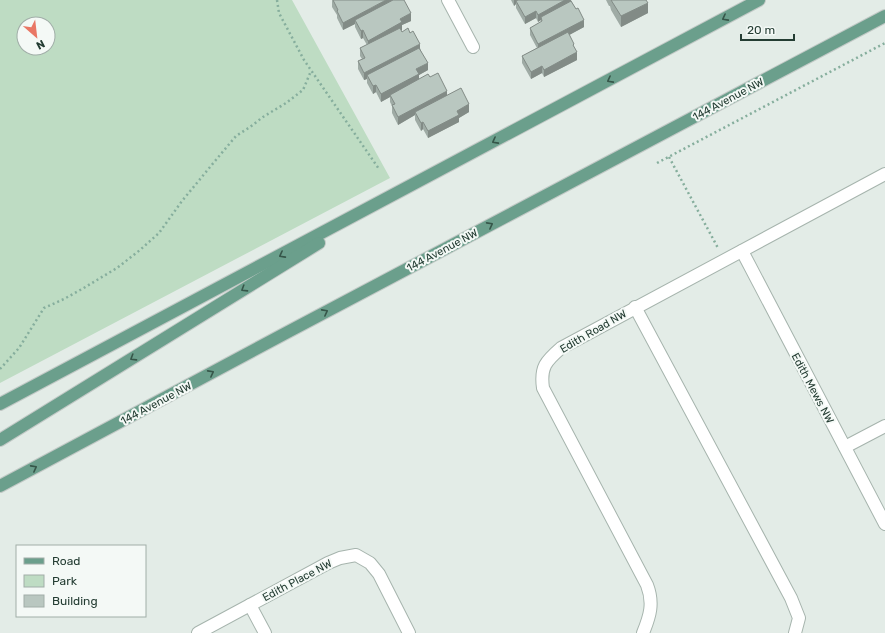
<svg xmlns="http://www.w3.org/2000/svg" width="885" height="633" font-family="Rubik,sans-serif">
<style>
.green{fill:#bedcc3;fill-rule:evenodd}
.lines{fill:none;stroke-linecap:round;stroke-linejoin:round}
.minor-casing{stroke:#a6b4ad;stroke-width:14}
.major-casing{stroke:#c2c9c6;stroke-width:14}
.path{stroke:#86ae9d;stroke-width:2.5;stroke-dasharray:2 3;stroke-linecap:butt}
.minor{stroke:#fff;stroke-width:12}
.major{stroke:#6b9f8c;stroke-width:12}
.wall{fill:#9faba5}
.shaded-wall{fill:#828b86}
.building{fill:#b9c7c0;stroke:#828b86}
.oneway{stroke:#365649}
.labels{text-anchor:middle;stroke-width:4;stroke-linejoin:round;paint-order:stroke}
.street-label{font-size:11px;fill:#243d33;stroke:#f4f9f6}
</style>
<rect width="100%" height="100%" fill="#e3ece7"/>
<path class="green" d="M0 0H292L390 178 0 383ZM24 24H48V48H24Z"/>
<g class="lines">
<defs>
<g id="minor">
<path d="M448 0 473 47"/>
<path d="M742 251 885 524"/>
<path d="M635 307 791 598 799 618 795 633"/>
<path d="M845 447 885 426"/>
<path d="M250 605 265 633"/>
<path d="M198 633 328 563 340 558 356 555 370 563 379 574 409 633"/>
<path d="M643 633C650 616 654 603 647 585L543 388C540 367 546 361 561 348L885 174"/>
</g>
<g id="major">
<path d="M0 404 759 0"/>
<path d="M0 440 319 243"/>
<path d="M0 486 284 334 885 16"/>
</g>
</defs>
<use href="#minor" class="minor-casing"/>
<use href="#major" class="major-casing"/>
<g class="path">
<path d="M277 0 279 13 304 60 379 169"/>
<path d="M669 157 718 248"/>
<path d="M657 163 885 43"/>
<path d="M0 369 19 348 44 308 64 299 82 289 117 268 140 250 159 233 182 201 215 161 236 136 250 127 263 117 286 103 303 90 311 71"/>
</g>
<use href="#minor" class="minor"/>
<use href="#major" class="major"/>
</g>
<g class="wall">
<path d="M332 0 411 21 402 25V30H401L402 32 410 33 420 48 428 70 419 75V79L430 77 447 95 469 112 459 118V122L428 138 423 129 421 131 415 120V115L398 125 392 113V106L390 102V97L381 102 376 92 373 94 367 83V79L364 80 358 69V61L362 59 360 56V48L367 45 363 38 361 39 355 27V24L343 30 337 18V15L332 7Z"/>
<path d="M511 0H571L584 27 569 35 574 47 577 60 544 77 542 73 531 79 522 63V56L537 48 530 35V28L541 22V20L538 22 536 18 525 24 516 8V4L514 6Z"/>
<path d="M606 0H646L648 13 621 27 611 10 610 6H609Z"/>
</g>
<g class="shaded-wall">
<path d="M386 0H399L355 20V24L343 30V23Z"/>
<path d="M514 0H525L516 1V4L514 6Z"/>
<path d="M565 0H571V5L541 17V20L538 22V15Z"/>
<path d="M648 3V13L621 27V16Z"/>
<path d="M536 11V18L525 24V17Z"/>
<path d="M411 13V21L402 25V30L368 48V41L400 19Z"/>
<path d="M584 20V27L538 52V44Z"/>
<path d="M363 30V38L361 39V31Z"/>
<path d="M420 44V51L367 75V79L364 80V73Z"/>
<path d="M577 52V60L544 77V70Z"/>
<path d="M428 63V70L419 75V81L390 95V97L381 102V94L416 69Z"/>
<path d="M542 66V73L531 79V72Z"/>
<path d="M376 85V92L373 94V86Z"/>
<path d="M447 91V98L415 112V115L398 125V117Z"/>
<path d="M469 104V112L459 118V122L428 138V131L457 111Z"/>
<path d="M423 122V129L421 131V123Z"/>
</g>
<g class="building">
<path d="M333 0H386L343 23 337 11 338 10Z"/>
<path d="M393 0H404L411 13 400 19 402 22 368 41 363 30 361 31 355 20Z"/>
<path d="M518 0H565L538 15 536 11 525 17 516 1Z"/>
<path d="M611 0H646L648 3 621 16Z"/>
<path d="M571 1 576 9 578 8 584 20 538 44 530 28 542 21 541 17Z"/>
<path d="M400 28 402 32 408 28 410 33 413 31 420 44 364 73 358 61 365 58 360 48Z"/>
<path d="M568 32 574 44 573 45 577 52 544 70 542 66 531 72 522 56Z"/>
<path d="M419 48 428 63 416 69 419 74 381 94 376 85 373 86 367 75Z"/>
<path d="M438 73 447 91 398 117 392 105 395 104 390 95 428 74 430 77Z"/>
<path d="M461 88 469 104 457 111 459 115 428 131 423 122 421 123 415 112Z"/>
</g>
<defs><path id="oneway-chevron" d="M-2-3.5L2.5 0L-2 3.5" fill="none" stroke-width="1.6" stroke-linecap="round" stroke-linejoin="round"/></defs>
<g class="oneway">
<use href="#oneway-chevron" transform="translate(725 18) rotate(152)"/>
<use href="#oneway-chevron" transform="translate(610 80) rotate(152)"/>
<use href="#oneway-chevron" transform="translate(495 141) rotate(152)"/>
<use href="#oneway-chevron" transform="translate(490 225) rotate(-28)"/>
<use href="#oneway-chevron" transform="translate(282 255) rotate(152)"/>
<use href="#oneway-chevron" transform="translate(244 289) rotate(148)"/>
<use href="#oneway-chevron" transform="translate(325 312) rotate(-28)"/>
<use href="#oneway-chevron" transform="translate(133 358) rotate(148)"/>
<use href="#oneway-chevron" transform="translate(211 373) rotate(-28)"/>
<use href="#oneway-chevron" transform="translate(34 468) rotate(-28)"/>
</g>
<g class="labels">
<g class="street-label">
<text transform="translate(728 99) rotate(-28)" y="4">144 Avenue NW</text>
<text transform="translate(442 250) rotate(-28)" y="4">144 Avenue NW</text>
<text transform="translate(593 331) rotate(-30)" y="4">Edith Road NW</text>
<text transform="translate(813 388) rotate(62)" y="4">Edith Mews NW</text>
<text transform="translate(156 403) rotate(-28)" y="4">144 Avenue NW</text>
<text transform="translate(297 580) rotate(-28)" y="4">Edith Place NW</text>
</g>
</g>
<rect x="16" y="545" width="130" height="72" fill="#f4f9f6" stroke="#a1aea8"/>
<rect x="24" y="558" width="20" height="6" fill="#6b9f8c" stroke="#a1aea8"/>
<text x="52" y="565" font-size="12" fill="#243d33">Road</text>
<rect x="24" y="575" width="20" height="12" fill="#bedcc3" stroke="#a1aea8"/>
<text x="52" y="585" font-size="12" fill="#243d33">Park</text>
<rect x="24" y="595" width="20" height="12" fill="#b9c7c0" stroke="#a1aea8"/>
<text x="52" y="605" font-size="12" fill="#243d33">Building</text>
<g transform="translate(36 36) rotate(152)"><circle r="19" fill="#f4f9f6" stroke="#a1aea8"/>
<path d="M0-3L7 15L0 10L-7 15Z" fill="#e97765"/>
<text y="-6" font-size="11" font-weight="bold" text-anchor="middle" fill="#243d33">N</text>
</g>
<path d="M741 34v6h53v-6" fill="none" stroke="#243d33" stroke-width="2"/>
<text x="747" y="34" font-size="12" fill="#243d33" stroke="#f4f9f6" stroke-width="3" paint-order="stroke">20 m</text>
</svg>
